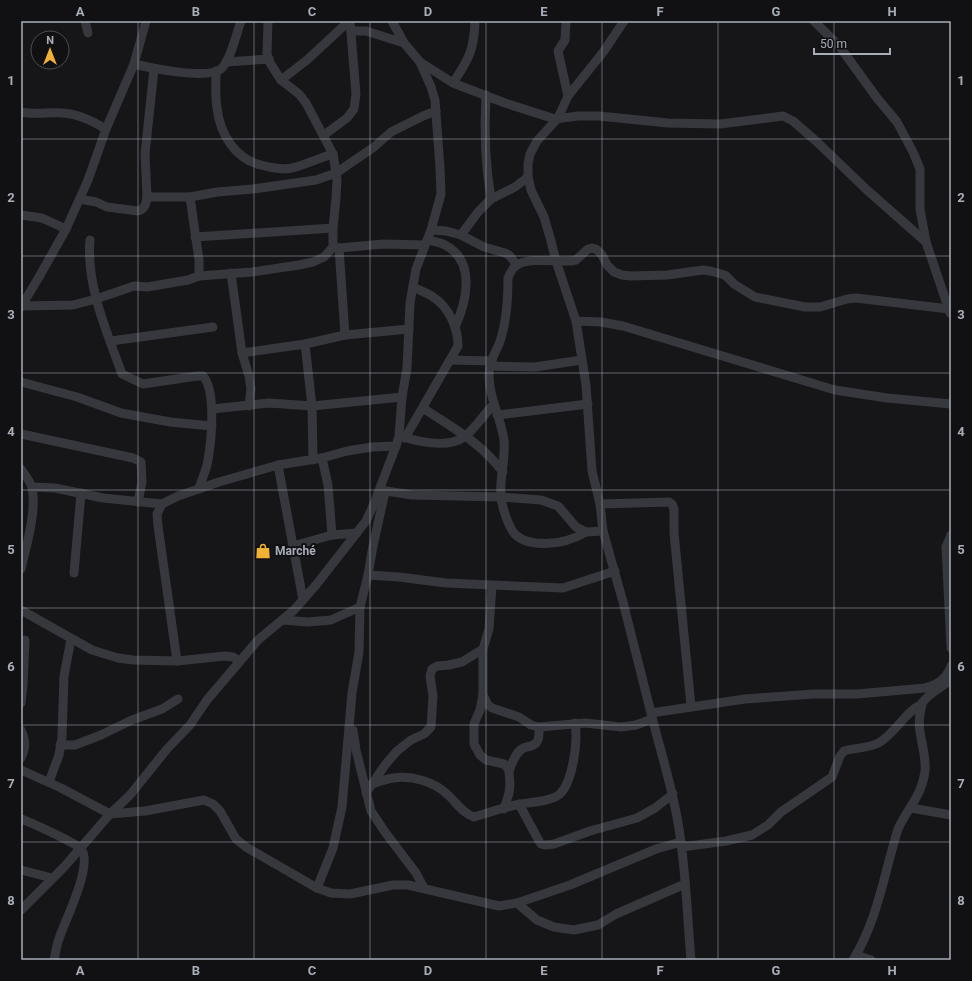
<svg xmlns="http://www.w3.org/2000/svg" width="972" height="981" font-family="Roboto,sans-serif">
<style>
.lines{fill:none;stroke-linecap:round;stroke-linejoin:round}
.minor{stroke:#37383d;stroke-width:9}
.grid{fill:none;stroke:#a8adb8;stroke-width:1;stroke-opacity:0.55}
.labels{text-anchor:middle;stroke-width:4;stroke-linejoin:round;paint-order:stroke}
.poi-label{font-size:12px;font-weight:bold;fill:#a8adb8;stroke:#111113;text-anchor:start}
.neatline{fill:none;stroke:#a8adb8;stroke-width:1.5}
.grid-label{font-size:13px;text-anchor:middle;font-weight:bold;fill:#a8adb8}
</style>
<rect width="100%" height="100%" fill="#161618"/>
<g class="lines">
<g class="minor">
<path d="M85 21 88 33"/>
<path d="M268 21 267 54 270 63 281 80 299 94 306 103 333 154 337 180 336 198 333 228V247L339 248 384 244 425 245"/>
<path d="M566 21 565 40 558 51 568 96"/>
<path d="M624 21 604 51 568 96 558 118 537 141 530 154 528 164V177L531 190 544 217 551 241 556 261 576 321 586 385 592 471 600 504 603 531 623 602 651 713 745 699 814 694H857L925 688C938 685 947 678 951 666"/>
<path d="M814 21 840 47 877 98 897 122 913 152 920 169V209L926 242 950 313"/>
<path d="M351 31H366L404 43"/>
<path d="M226 62 269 59"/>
<path d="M420 62 453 83 505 103 555 119 578 116H599L668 123 720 124 783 116 793 121 816 141 867 190 926 242"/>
<path d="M134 64C151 68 207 80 221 69 231 60 236 34 241 21"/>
<path d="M216 71C216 83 215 96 217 108 220 134 235 159 261 165 272 168 281 170 292 168 305 165 319 158 333 154"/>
<path d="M281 80 307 60 349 21"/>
<path d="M453 83C469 59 474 50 475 21"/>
<path d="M486 95C484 130 485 164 491 199"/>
<path d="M21 112C35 115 48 112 62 113 79 114 92 121 106 129"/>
<path d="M324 135 347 118 354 109 356 94 350 21"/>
<path d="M147 197 145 154 154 69"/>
<path d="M190 197 199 260V276"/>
<path d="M80 199 96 202 107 207 138 211C145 209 146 204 147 197H190L217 192 253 189 316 180 336 173 374 147 391 132 423 116 436 111"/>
<path d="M21 215 42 218 66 229"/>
<path d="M431 230 446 231 461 235 484 247 505 253 509 255 517 265"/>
<path d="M461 235 478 212 491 199 515 187 528 177"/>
<path d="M195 237 333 228"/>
<path d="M90 240C86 286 107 332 122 374L143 384 197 376H203C217 391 211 446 207 465 205 473 201 481 199 489"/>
<path d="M427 240C433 241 440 242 445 245 476 261 467 301 455 327"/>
<path d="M339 248 345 335"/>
<path d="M231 273 242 353 249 376 251 389 249 406"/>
<path d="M22 306 73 305 96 299 134 286 147 287 188 280 199 276 252 272 299 265 313 262 324 257 333 247"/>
<path d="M21 307 39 277 66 229 88 180 106 129 134 64 146 21"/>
<path d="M576 321 601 322 623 326 835 390 887 398 951 404"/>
<path d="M111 341 213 327"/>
<path d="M305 344 312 406 313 460"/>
<path d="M242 353 305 344 345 335 409 329"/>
<path d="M451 360 492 361"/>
<path d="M490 366 535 367 582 360"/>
<path d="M21 382 77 397 121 413 170 422 212 426"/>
<path d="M423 408C454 429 479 441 503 472"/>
<path d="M212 409 269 403 312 406 402 397"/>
<path d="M497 415 588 404"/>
<path d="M21 434 133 458 141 462 142 482 138 502"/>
<path d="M400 436C419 442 447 449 464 437 476 428 484 414 494 404"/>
<path d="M405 438 458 346C458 328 449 307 433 297 427 293 419 290 413 287"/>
<path d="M322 458 328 485 332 535 357 533"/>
<path d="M278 465 303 600"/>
<path d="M21 469C25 475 31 482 32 488 37 511 26 547 21 569"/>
<path d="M32 487 55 488 103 498 162 504"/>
<path d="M380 490 412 495 501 497 541 500 558 506 576 527 586 532 603 531"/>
<path d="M600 504 669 502 672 504 674 509V533L691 706"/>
<path d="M586 532C571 541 554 545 536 543 529 542 523 541 517 536 509 530 502 507 501 497 499 478 506 459 504 440 501 417 485 390 490 366 492 356 499 347 501 338 507 319 508 297 508 278 510 273 513 267 517 265 529 257 557 262 571 261L576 260 588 249 592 248 596 249 602 255 607 265 614 272 622 275 631 276 667 275 703 270 710 271 725 275 734 284 755 297 805 307H820L847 299 856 298 949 309"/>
<path d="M951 535 946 547 951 648"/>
<path d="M293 546 332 535"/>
<path d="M74 573 81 493"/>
<path d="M368 575 399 577 446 583 563 588 615 571"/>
<path d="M492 586 489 629 483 649V695L488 705 492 708 519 717 531 725 539 727 585 723 621 727 636 725 652 719"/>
<path d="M21 610 92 650 118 658 133 660 177 661 225 656 233 657 239 661"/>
<path d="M283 620 308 622 331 620 360 607"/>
<path d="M177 661 158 526 157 514 162 504 178 496 219 482 278 465 322 458 347 451 372 447 396 446"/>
<path d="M483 695 480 710 474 724V744L480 755 486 760 504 764 507 767 509 771 510 784 509 793 504 809"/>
<path d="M21 703 23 685 25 640"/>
<path d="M651 713C660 750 672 786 678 823 686 868 687 914 691 960"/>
<path d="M21 730C26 741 26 747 21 758"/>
<path d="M353 730 356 750 371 811 385 832 416 873 424 888"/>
<path d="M60 745H75L101 735 132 720 162 709 178 699"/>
<path d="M21 770 61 788 110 814 145 811 204 800 213 804 220 811 236 839 246 847 317 888 331 893 350 894 393 885H408L499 906 517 903 570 885 656 849 681 842"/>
<path d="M509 771C512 764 515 753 522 749 524 747 528 747 531 746 540 744 539 735 539 727"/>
<path d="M49 782 59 755 62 737 64 676 71 639"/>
<path d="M372 784C379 782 386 779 393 778 412 775 435 782 448 795 457 803 462 813 474 817 488 813 502 808 516 805 528 802 551 802 560 794 573 781 578 741 575 723"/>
<path d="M366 793 385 765 397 751 411 740 424 734 431 727 433 696 430 676 432 669 437 666 449 665 462 662 483 649"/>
<path d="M519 804 539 841 541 844 545 845 554 844 590 831 637 818 655 808 673 794"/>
<path d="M911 808 951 815"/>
<path d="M21 819C30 822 76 843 81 849 94 865 64 922 59 939 56 946 56 953 54 960"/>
<path d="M682 847 726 841 752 835 768 825 781 812 832 777 840 756 844 751C856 747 869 749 880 742 896 732 906 711 922 704"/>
<path d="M21 870 52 878"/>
<path d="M317 888 333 848 342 807 352 693 359 652 360 607 368 575 373 546 385 492"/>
<path d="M517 903 537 920 554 927 574 930 598 925 616 914 685 884"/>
<path d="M21 910 64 867 110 814 130 795 167 749 190 725 207 700 258 640 294 610 316 585 366 521 373 506 396 446 399 436 402 397 407 368 410 303 416 269 431 230 441 194 440 168 435 100 431 87 420 62 404 43 392 21"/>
<path d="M856 955 871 960"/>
<path d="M853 960C878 919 884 874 898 829 908 807 922 796 925 771 927 750 915 731 921 709 921 709 922 704 922 703 929 693 942 687 951 680"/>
</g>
</g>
<path class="grid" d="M138 21V960M254 21V960M370 21V960M486 21V960M602 21V960M718 21V960M834 21V960M21 139H951M21 256H951M21 373H951M21 490H951M21 608H951M21 725H951M21 842H951"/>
<defs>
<symbol id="shop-bare" viewBox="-9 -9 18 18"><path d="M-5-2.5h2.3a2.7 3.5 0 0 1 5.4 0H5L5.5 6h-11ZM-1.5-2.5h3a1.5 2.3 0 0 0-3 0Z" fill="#f2b134" stroke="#111113" stroke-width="2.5" paint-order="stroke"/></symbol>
</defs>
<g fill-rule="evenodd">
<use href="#shop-bare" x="252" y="540" width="22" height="22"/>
</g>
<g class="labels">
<g class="poi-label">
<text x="275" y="555">Marché</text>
</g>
</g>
<rect width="972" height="981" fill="none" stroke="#111113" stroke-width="44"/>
<g transform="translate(50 50)"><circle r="19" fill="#111113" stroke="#4d4f55"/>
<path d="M0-3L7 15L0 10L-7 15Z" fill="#f2b134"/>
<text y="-6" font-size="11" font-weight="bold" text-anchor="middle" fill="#a8adb8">N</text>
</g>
<path d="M814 48v6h76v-6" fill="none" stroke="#a8adb8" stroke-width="2"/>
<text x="820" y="48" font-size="12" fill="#a8adb8" stroke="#111113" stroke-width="3" paint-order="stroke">50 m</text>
<rect x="22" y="22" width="928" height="937" class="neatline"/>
<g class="grid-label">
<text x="80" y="16">A</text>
<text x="196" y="16">B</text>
<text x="312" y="16">C</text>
<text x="428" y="16">D</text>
<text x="544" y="16">E</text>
<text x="660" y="16">F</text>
<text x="776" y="16">G</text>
<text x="892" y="16">H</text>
<text x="11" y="85">1</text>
<text x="961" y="85">1</text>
<text x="11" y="202">2</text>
<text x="961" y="202">2</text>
<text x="11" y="319">3</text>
<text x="961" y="319">3</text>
<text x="11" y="436">4</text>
<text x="961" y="436">4</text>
<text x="11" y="554">5</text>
<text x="961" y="554">5</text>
<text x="11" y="671">6</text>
<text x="961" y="671">6</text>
<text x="11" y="788">7</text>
<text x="961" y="788">7</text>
<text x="11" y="905">8</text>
<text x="961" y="905">8</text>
<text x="80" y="975">A</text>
<text x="196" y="975">B</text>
<text x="312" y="975">C</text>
<text x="428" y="975">D</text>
<text x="544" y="975">E</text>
<text x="660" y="975">F</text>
<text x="776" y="975">G</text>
<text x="892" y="975">H</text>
</g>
</svg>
